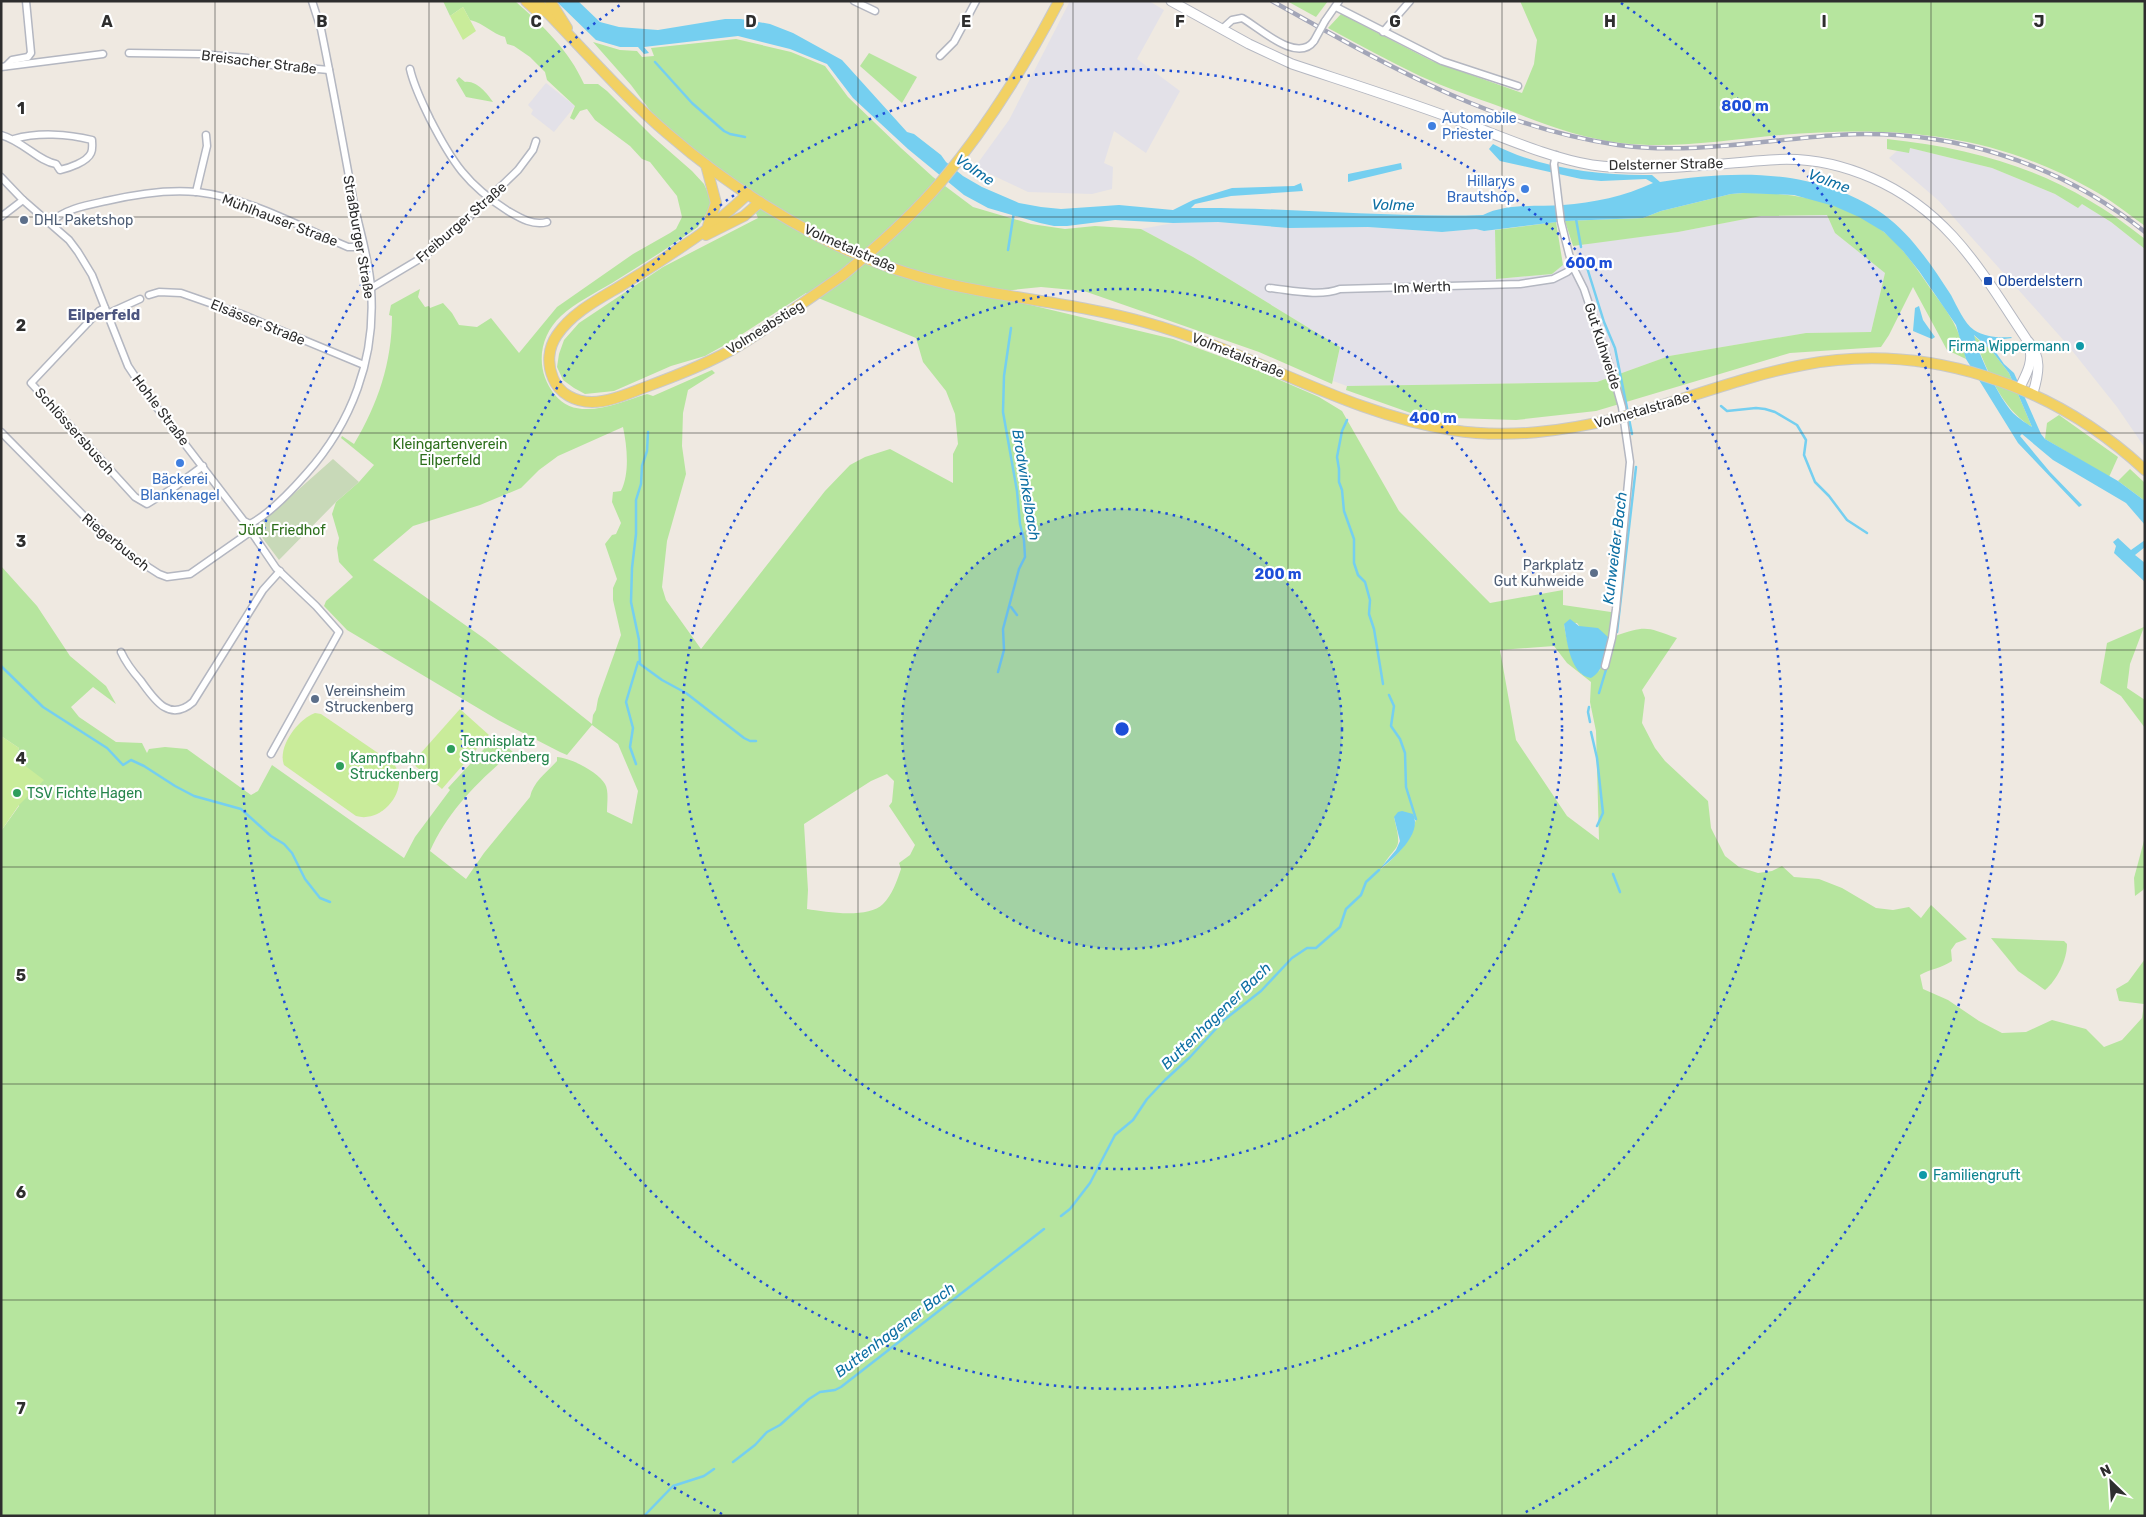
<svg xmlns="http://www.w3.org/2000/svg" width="2146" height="1517" font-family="Rubik,sans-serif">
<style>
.industrial{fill:#e3e1e8}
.green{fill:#b6e59e;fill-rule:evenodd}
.cemetery{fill:#c8d9b8}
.pitch{fill:#c9ec9a}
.water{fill:#75cff0;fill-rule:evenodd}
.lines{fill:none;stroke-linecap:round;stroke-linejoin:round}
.stream{stroke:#75cff0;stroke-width:2.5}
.street-casing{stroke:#b4b7c1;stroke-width:9}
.secondary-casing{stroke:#b4b7c1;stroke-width:11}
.primary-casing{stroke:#c9c9c9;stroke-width:12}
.street{stroke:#fff;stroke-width:6}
.secondary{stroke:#fff;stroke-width:9}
.primary{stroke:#f2d163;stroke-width:10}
.rail-casing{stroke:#a3a6b8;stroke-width:4.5}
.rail{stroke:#fff;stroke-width:2.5;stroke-dasharray:8;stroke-linecap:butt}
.street-bridge-casing{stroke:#b4b7c1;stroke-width:9;stroke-linecap:butt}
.primary-bridge-casing{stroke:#c9c9c9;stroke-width:12;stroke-linecap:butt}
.street-bridge{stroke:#fff;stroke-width:6}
.primary-bridge{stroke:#f2d163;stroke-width:10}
.grid{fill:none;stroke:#2e2e2e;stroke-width:1;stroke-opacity:0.55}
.ring{fill:none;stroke:#1d4ed8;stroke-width:2.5;stroke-dasharray:2.5 5}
.shop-dot{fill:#3f7fe0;stroke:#fff;stroke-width:2}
.service-dot{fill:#5c6f8a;stroke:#fff;stroke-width:2}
.transit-dot{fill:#1a4fb4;stroke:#fff;stroke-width:2}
.culture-dot{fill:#0f9aa8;stroke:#fff;stroke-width:2}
.leisure-dot{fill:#2e9e5b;stroke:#fff;stroke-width:2}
.labels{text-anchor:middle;stroke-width:4.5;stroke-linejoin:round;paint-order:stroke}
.street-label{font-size:14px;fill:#2e2e2e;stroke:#fff}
.shop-label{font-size:14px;fill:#366cbe;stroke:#fff;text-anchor:start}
.service-label{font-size:14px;fill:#4e5e75;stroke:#fff;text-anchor:start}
.transit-label{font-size:14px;fill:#164399;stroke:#fff;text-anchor:start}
.culture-label{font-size:14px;fill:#0d838f;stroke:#fff;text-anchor:end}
.park-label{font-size:14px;fill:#2c6e1b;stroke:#fff}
.leisure-label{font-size:14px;fill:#27864d;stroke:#fff;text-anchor:start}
.water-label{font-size:15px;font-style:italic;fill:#0d6fa3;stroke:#fff}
.neighbourhood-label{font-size:15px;font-weight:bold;fill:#4d5680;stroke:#fff}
.grid-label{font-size:16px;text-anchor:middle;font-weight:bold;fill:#2e2e2e;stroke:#fff;stroke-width:4.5;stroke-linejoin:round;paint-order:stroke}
.centre{fill:#1d4ed8;stroke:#fff;stroke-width:2.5}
.ring-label{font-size:15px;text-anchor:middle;font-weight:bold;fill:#1d4ed8;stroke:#fff;stroke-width:4.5;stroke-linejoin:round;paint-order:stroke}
</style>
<rect width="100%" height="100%" fill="#efe9e1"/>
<g class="industrial">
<path d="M1070 1H1149L1164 10 1137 59 1180 91 1146 153 1114 131 1104 163 1113 167 1112 189 1092 194 1028 192 975 167 1009 120Z"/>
<path d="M546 83 575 106 554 132 531 114 533 110 528 105Z"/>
<path d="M1910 148 1992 168 2055 194 2078 207 2082 204 2111 222 2145 249V448L2117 407 2066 343 1939 201 1889 158 1897 151 1909 152Z"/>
<path d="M1827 215 1835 233 1885 273 1871 332 1806 333 1669 356 1597 382 1347 386 1333 381 1340 347 1193 257 1141 229 1173 223 1218 222 1289 228 1368 227 1442 232 1476 229 1484 231 1495 230 1496 279 1552 274 1563 265 1576 259 1577 247 1591 243 1678 232 1761 216Z"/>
</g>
<g class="green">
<path d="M443 1H515C543 26 569 50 584 84H598L607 91 652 136 692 171 704 184 711 200 708 211 698 227C670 247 641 265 612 283 595 293 575 303 561 316 538 337 535 371 555 395 577 423 620 402 647 394L653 396 712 370 715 373 688 390 683 413 682 446 686 474 667 541 662 587 666 600 701 649 825 491 850 465 865 457 890 449 953 483V454L958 444 955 414 946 391 923 362 916 338 806 293 730 342 705 356 671 366 614 391 585 394 574 388 563 380 557 367 559 354 564 340 579 323 663 267 758 218 748 194 667 133 631 85 593 42 620 50 637 51 642 57 654 56 651 48 736 39 791 52 825 66 848 97 901 148 933 177 973 207 1031 224 1065 229 1095 226 1141 229 1193 257 1340 347 1332 384 1259 352 1084 291 1041 287 993 292V296L1173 339 1252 368 1319 397 1342 411 1399 511 1490 603 1563 590V605L1611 612 1615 636C1647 625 1646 627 1677 638L1642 690 1645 698 1642 723 1655 748 1665 761 1708 801 1711 828 1725 856 1739 867 1758 873 1772 871 1782 866 1794 877 1819 879 1842 888 1876 908 1893 910 1909 907 1921 918 1931 905 1967 939 1956 943 1951 950 1952 961C1942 968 1930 969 1920 975L1923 989 1948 1000 1979 1021 2002 1033 2026 1032 2052 1020 2086 1029 2104 1047 2122 1040 2142 1018 2144 1004 2119 1001 2116 989 2128 982 2145 959V1516H1V831L19 806 15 758 19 748 1 736V566L37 606 70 656 106 686 116 704 93 687 71 707 79 717 116 742 142 743 147 753 149 749 165 747 187 749 251 795 258 791 272 765 404 858 415 837 450 790 448 788 495 737 513 752C479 780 448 811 430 851L466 879 484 853 530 797C533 782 547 772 557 761V757C572 758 599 773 605 784 609 791 607 803 607 812L632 824 638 791 618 744 592 725 567 755 560 752 498 720 347 630 324 606 326 601 353 577 339 562 337 548 339 538 332 514 336 502 359 482 374 465 341 438 342 436 354 444C378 404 392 362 392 316L389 315 391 305 420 289 418 297 425 307 429 306 430 308 443 303 452 313 459 325 477 327 491 318 519 353 557 307 633 254 670 233 676 229 682 217 677 196 650 162 642 159 630 146 595 120 587 109 580 111 574 120 570 118 575 106 547 80 545 72 530 57 514 46 507 44 505 37C492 34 484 23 470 20L463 7 450 16ZM623 427C627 446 630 473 621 491L613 492 612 502 621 523 616 534 612 535 605 544 617 579 613 588V600L621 635 598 699 596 710 593 715 592 724 485 639 373 560 413 526 480 505 521 488 539 470 558 456ZM1577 623 1604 659 1599 671 1582 674C1571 659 1567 643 1564 624ZM1554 646 1567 663 1591 682 1590 702 1596 731 1599 840 1567 816 1516 740 1500 650ZM887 774 894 781 892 802 889 806 915 845 910 855 899 863 901 869C897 881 892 895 883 904 868 919 826 912 807 909L808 890 804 824 871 781ZM1394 817 1416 819C1411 841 1398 855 1381 869 1397 841 1403 854 1394 817Z"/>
<path d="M1287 1H1328L1316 17Z"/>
<path d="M1520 1H2145V226C2127 213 2110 199 2091 189 1990 132 1893 126 1781 135 1728 140 1674 149 1621 143 1579 138 1540 123 1501 107 1474 97 1446 88 1420 76 1389 61 1358 44 1328 28L1341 14 1432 61 1522 93 1534 64 1537 40Z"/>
<path d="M869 53 917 77 902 103 860 66Z"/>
<path d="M459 77 465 82C476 80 487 93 493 102L466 97 456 80Z"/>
<path d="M1887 139C1988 150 2065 175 2145 239V249L2111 222 2082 204 2078 208 2055 194 1992 168 1910 148 1909 153 1887 149Z"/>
<path d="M1743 193C1792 192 1845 201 1884 232 1903 247 1917 269 1930 288 1950 315 1959 326 1966 359L1947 350 1913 287 1889 335 1881 347 1790 353 1596 411 1516 420 1422 417 1346 390 1347 386 1597 382 1669 356 1806 333 1871 332 1885 273 1835 233 1827 215 1761 216 1678 232 1573 246 1565 221 1643 218 1661 211 1731 194Z"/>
<path d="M1556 222 1563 265 1552 274 1496 279 1495 230Z"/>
<path d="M1973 335 1991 350 2009 373 2032 427C2000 408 1987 369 1973 335Z"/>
<path d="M2059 415 2118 457 2109 477 2045 439 2047 423Z"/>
<path d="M2130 469 2145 483V501L2118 481Z"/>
<path d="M2144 627 2130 664 2127 688 2145 700V728L2121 696 2100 683 2107 643Z"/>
<path d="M2145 837V886L2143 890 2135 896 2134 878Z"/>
<path d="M1991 938 2064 941 2067 944C2067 960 2057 980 2045 990L2018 971Z"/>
</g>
<path class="cemetery" d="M333 459 359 482 336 502 279 560 255 528Z"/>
<g class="pitch">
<path d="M463 7 476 31 463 40 450 16Z"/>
<path d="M460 709 489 735 442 789 412 763Z"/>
<path d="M315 713 321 714 394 764C411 788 383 824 356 816L284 765C277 747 298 719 315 713Z"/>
<path d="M1 736 19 748 15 758 44 780 19 805 1 831Z"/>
</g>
<g class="water">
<path d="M556 1H578L600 22 619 27 658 30 725 19H741L770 24 793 33 842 60 907 132 914 134 941 155 946 162 963 176 982 187 1019 203 1041 207 1061 209 1119 205 1173 210 1193 200 1232 188 1294 186 1301 183 1303 191 1231 196 1195 204 1191 208C1288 207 1386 218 1483 215 1507 203 1537 207 1563 205 1593 203 1625 196 1653 183L1646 179 1601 181 1581 179 1500 161 1489 149 1493 144C1538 168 1601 176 1652 175L1660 182C1735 170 1817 168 1883 214 1912 235 1932 266 1951 295 1957 306 1964 323 1974 330 1985 337 1999 338 2011 337L2012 338 1988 341 2004 364 2014 373 2041 434 2045 439 2118 481 2145 501V525L2126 503 2053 460 2022 434 2020 436 2050 472 2082 505 2079 507 2018 443 1966 359 1956 325 1919 271 1903 251 1884 232 1859 217 1834 206 1794 195 1743 193 1731 194 1661 211 1643 218 1565 221 1484 231 1476 229 1442 232 1368 227 1289 228 1218 222 1173 223 1115 220 1067 226H1054L1040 223 988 208 964 195 908 149 853 98 827 64 790 49 738 36 644 47 649 53 644 54 638 47H620L596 40ZM1974 335 1991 350 2009 373 2032 427C2026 423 2018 418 2013 413 1999 398 1978 354 1974 335Z"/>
<path d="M1401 163 1402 169 1348 182V174Z"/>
<path d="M1919 306 1923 320 1935 337 1932 339 1913 331 1915 308Z"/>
<path d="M2118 538 2131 550 2145 540V547L2135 555 2145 563V582L2114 553 2116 546 2113 542Z"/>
<path d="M1570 619 1579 626 1598 628 1608 637C1608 650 1604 671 1591 678 1570 675 1567 641 1564 624Z"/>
<path d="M1402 811 1413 814C1423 834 1393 859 1379 870L1396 850 1400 841 1394 817 1398 812Z"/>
</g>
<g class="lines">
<g class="stream">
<path d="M655 62 692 103 724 131 730 134 745 137"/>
<path d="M1576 219 1581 247"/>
<path d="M1008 250 1014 212"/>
<path d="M1584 258 1604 322 1615 348 1628 413"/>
<path d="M1721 406 1727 411 1756 408 1765 409 1775 412 1797 425 1806 440 1804 455 1815 482 1829 496 1847 520 1867 533"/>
<path d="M1629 419 1632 434"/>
<path d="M1347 420 1342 431 1337 457 1339 469V482L1342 490 1344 511 1354 539V563L1358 575 1365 582 1370 600 1369 614 1374 629 1383 684"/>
<path d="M648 432 647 451 642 466 641 484 636 500V534L632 568 631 602 639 640 640 664 662 680 686 693 744 738 750 741H756"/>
<path d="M1011 607 1017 615"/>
<path d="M1617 632 1636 467"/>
<path d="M1 666 43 707 107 748 123 765 131 760 144 766 175 786 194 796 241 809 271 836 284 844 292 853 305 879 320 898 330 902"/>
<path d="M998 672 1004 650 1003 629 1019 569 1025 557 1024 540 1020 524 1017 491 1003 412 1004 376 1011 328"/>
<path d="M1599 693 1614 643"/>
<path d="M1389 695 1394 706 1391 726 1400 739 1405 753 1406 787 1416 819"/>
<path d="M1589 707 1588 712 1590 722"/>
<path d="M1591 732 1597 758 1603 813 1597 826"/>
<path d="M636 764 630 747 633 728 626 702 638 662"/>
<path d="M1613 874 1620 892"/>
<path d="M1061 1216 1070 1209 1090 1183 1115 1135 1133 1120 1147 1099 1165 1080 1190 1057 1224 1020 1261 991 1292 958 1307 948H1316L1340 927 1346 909 1361 895 1366 882 1379 870"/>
<path d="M733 1462 755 1445 767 1432 780 1425 809 1399 820 1392 835 1390 841 1387 1044 1229"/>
<path d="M644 1516 673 1486 704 1476 714 1469"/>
</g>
<defs>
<g id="street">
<path d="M854 1 875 11"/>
<path d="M1336 7 1442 61 1518 86"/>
<path d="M1325 21 1339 1"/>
<path d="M1222 29 1232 20 1242 18C1260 28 1297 64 1314 41"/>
<path d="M1383 32 1410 1"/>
<path d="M129 53 200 54 248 58 261 64 329 70"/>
<path d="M940 56 954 42 976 1"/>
<path d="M6 66 12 60 28 57 31 53 26 1"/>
<path d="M1 67 103 54"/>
<path d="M410 69C414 87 422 102 430 119 452 162 467 185 508 211 520 218 533 226 547 222"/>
<path d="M1 135C23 141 38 161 56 164L60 170C69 168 87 162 91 153 93 149 92 144 92 140 68 134 38 132 14 139"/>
<path d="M1556 155 1554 164 1561 222 1569 254 1573 267 1584 289 1615 382 1622 407 1630 462 1616 609 1612 638 1605 666"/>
<path d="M1 177 23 200 69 240 78 252 92 275 128 366 148 396 244 521 250 524"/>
<path d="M196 192 207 146 206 135"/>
<path d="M1 217 23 200"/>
<path d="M50 223C64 209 87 205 106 201 136 194 166 189 197 192 250 198 300 227 348 247H363"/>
<path d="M371 288 423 257 461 225 518 170 533 150 536 141"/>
<path d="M1269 288C1290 290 1319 297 1340 289L1520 284 1553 279 1567 272 1573 267"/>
<path d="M149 295 159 292 181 293 241 314 364 365"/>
<path d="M105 308 99 311 31 383 135 497 147 504 173 488 203 466"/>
<path d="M107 314 140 299"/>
<path d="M1 432 83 515 131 556 159 574 167 577 190 574 250 532"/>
<path d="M250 524C269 514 292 490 306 474 352 423 376 358 371 289 370 260 357 223 352 193 342 138 332 83 321 29L312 1"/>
<path d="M250 530 276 568 316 606 339 632 271 754"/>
<path d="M121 652C126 663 133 672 141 681 154 699 169 723 193 702L263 590 280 571"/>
</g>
<g id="secondary">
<path d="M1171 1 1249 44 1292 64C1346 82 1400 99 1454 119 1496 134 1548 158 1592 165 1647 173 1714 164 1770 160 1805 157 1840 164 1872 178 1950 212 1982 273 2027 340 2042 356 2039 373 2033 393"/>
<path d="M2020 387C2027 373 2034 361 2029 345"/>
</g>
<g id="primary">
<path d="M526 1 539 13"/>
<path d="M536 1C580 45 621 94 668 134 714 174 765 208 818 236 858 257 904 274 948 284 1013 299 1080 304 1144 322 1249 350 1344 413 1452 430 1508 439 1564 431 1619 418"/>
<path d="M550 1 567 28"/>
<path d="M706 165 716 203 708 226"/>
<path d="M748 194C728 212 708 230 686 244 664 259 642 273 619 287 597 300 572 313 557 335 548 348 547 364 553 378 559 394 576 402 592 402 609 402 627 394 643 388 676 376 710 363 740 345 775 323 809 299 843 275"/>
<path d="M706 235 744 216 760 202"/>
<path d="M1633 414C1689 398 1745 376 1803 365 1927 341 2054 385 2145 470"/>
</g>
</defs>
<use href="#street" class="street-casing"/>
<use href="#secondary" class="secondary-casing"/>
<use href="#primary" class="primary-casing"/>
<use href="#street" class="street"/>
<use href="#secondary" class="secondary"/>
<use href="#primary" class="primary"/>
<defs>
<path id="rail" d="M1272 1C1381 62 1492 127 1618 145 1690 155 1765 140 1837 135 1949 128 2058 162 2145 232"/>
</defs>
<use href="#rail" class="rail-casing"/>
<use href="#rail" class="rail"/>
<defs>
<path id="street-bridge" d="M1314 41 1325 21"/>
<g id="primary-bridge">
<path d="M843 275C877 247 911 217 940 183 987 127 1025 66 1059 1"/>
<path d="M1619 418 1633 414"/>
</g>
</defs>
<use href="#street-bridge" class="street-bridge-casing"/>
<use href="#primary-bridge" class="primary-bridge-casing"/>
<use href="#street-bridge" class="street-bridge"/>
<use href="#primary-bridge" class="primary-bridge"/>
</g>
<path class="grid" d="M215 1V1516M429 1V1516M644 1V1516M858 1V1516M1073 1V1516M1288 1V1516M1502 1V1516M1717 1V1516M1931 1V1516M1 217H2145M1 433H2145M1 650H2145M1 867H2145M1 1084H2145M1 1300H2145"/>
<circle cx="1122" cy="729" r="220" fill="#1d4ed8" fill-opacity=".12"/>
<g class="ring">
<circle cx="1122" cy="729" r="220"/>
<circle cx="1122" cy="729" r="440"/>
<circle cx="1122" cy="729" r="660"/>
<path d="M722 1514A881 881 0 0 1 623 3M1621 3A881 881 0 0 1 1522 1514"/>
</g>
<g class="shop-dot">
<circle cx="1432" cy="126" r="5"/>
<circle cx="1525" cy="189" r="5"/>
<circle cx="180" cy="463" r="5"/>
</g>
<g class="service-dot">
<circle cx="24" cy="220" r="5"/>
<circle cx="1594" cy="573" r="5"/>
<circle cx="315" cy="699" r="5"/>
</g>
<rect class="transit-dot" x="1983" y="276" width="10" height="10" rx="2.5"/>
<g class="culture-dot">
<circle cx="2080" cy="346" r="5"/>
<circle cx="1923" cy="1175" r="5"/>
</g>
<g class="leisure-dot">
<circle cx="451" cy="749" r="5"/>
<circle cx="340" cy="766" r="5"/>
<circle cx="17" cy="793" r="5"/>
</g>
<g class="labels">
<g class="street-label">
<text transform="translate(259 62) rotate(7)" y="5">Breisacher Straße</text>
<text transform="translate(1666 164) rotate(-1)" y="5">Delsterner Straße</text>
<text transform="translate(280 220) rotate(21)" y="5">Mühlhauser Straße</text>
<text transform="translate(461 222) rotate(-41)" y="5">Freiburger Straße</text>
<text transform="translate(359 237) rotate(80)" y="5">Straßburger Straße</text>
<text transform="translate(850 248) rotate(24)" y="5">Volmetalstraße</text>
<text transform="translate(1422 287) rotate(-2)" y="5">Im Werth</text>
<text transform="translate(258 322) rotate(22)" y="5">Elsässer Straße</text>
<text transform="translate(765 327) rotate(-32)" y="5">Volmeabstieg</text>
<text transform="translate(1603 346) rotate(72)" y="5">Gut Kuhweide</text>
<text transform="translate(1238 355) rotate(22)" y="5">Volmetalstraße</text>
<text transform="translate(161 410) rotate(53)" y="5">Hohle Straße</text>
<text transform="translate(1642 410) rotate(-16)" y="5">Volmetalstraße</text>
<text transform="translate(75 431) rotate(48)" y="5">Schlössersbusch</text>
<text transform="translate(116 542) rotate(39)" y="5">Riegerbusch</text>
</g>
<g class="shop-label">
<text x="1442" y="123">Automobile<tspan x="1442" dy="16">Priester</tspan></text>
<text x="1515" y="186" text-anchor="end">Hillarys<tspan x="1515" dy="16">Brautshop</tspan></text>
<text x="180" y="484" text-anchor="middle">Bäckerei<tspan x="180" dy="16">Blankenagel</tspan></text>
</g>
<g class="service-label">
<text x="34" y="225">DHL Paketshop</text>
<text x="1584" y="570" text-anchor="end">Parkplatz<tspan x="1584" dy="16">Gut Kuhweide</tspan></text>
<text x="325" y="696">Vereinsheim<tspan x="325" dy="16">Struckenberg</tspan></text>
</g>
<g class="transit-label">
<text x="1998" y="286">Oberdelstern</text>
</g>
<g class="culture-label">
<text x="2070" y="351">Firma Wippermann</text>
<text x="1933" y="1180" text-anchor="start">Familiengruft</text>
</g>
<g class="park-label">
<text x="450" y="449">Kleingartenverein<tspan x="450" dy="16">Eilperfeld</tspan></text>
<text x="282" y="535">Jüd. Friedhof</text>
</g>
<g class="leisure-label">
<text x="461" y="746">Tennisplatz<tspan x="461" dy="16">Struckenberg</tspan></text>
<text x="350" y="763">Kampfbahn<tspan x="350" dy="16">Struckenberg</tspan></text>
<text x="27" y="798">TSV Fichte Hagen</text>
</g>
<g class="water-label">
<text transform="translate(975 170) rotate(34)" y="5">Volme</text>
<text transform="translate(1829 181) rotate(20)" y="5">Volme</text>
<text transform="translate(1393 205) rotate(1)" y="5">Volme</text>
<text transform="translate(1026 485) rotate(81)" y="5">Brodwinkelbach</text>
<text transform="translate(1615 548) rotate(-83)" y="5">Kuhweider Bach</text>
<text transform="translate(1216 1016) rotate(-44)" y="5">Buttenhagener Bach</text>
<text transform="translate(895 1330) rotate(-37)" y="5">Buttenhagener Bach</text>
</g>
<g class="neighbourhood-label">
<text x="104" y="320">Eilperfeld</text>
</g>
</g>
<g class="grid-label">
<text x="107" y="27">A</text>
<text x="322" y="27">B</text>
<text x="536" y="27">C</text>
<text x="751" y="27">D</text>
<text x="966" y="27">E</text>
<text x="1180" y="27">F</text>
<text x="1395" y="27">G</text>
<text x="1610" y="27">H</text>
<text x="1824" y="27">I</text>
<text x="2039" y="27">J</text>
<text x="21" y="114">1</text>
<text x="21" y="331">2</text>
<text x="21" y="547">3</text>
<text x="21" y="764">4</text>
<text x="21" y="981">5</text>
<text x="21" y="1198">6</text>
<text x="21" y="1414">7</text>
</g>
<circle cx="1122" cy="729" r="8" class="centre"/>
<g class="ring-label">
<text x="1745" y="111">800 m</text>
<text x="1589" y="268">600 m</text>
<text x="1433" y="423">400 m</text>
<text x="1278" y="579">200 m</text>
</g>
<rect width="2146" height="1517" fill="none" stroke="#2e2e2e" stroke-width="5"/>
<g transform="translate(2111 1482) rotate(335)" stroke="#ffffff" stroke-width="4" paint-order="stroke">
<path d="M0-4L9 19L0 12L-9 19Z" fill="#2e2e2e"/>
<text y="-8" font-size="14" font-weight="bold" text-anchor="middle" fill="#2e2e2e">N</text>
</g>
</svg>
